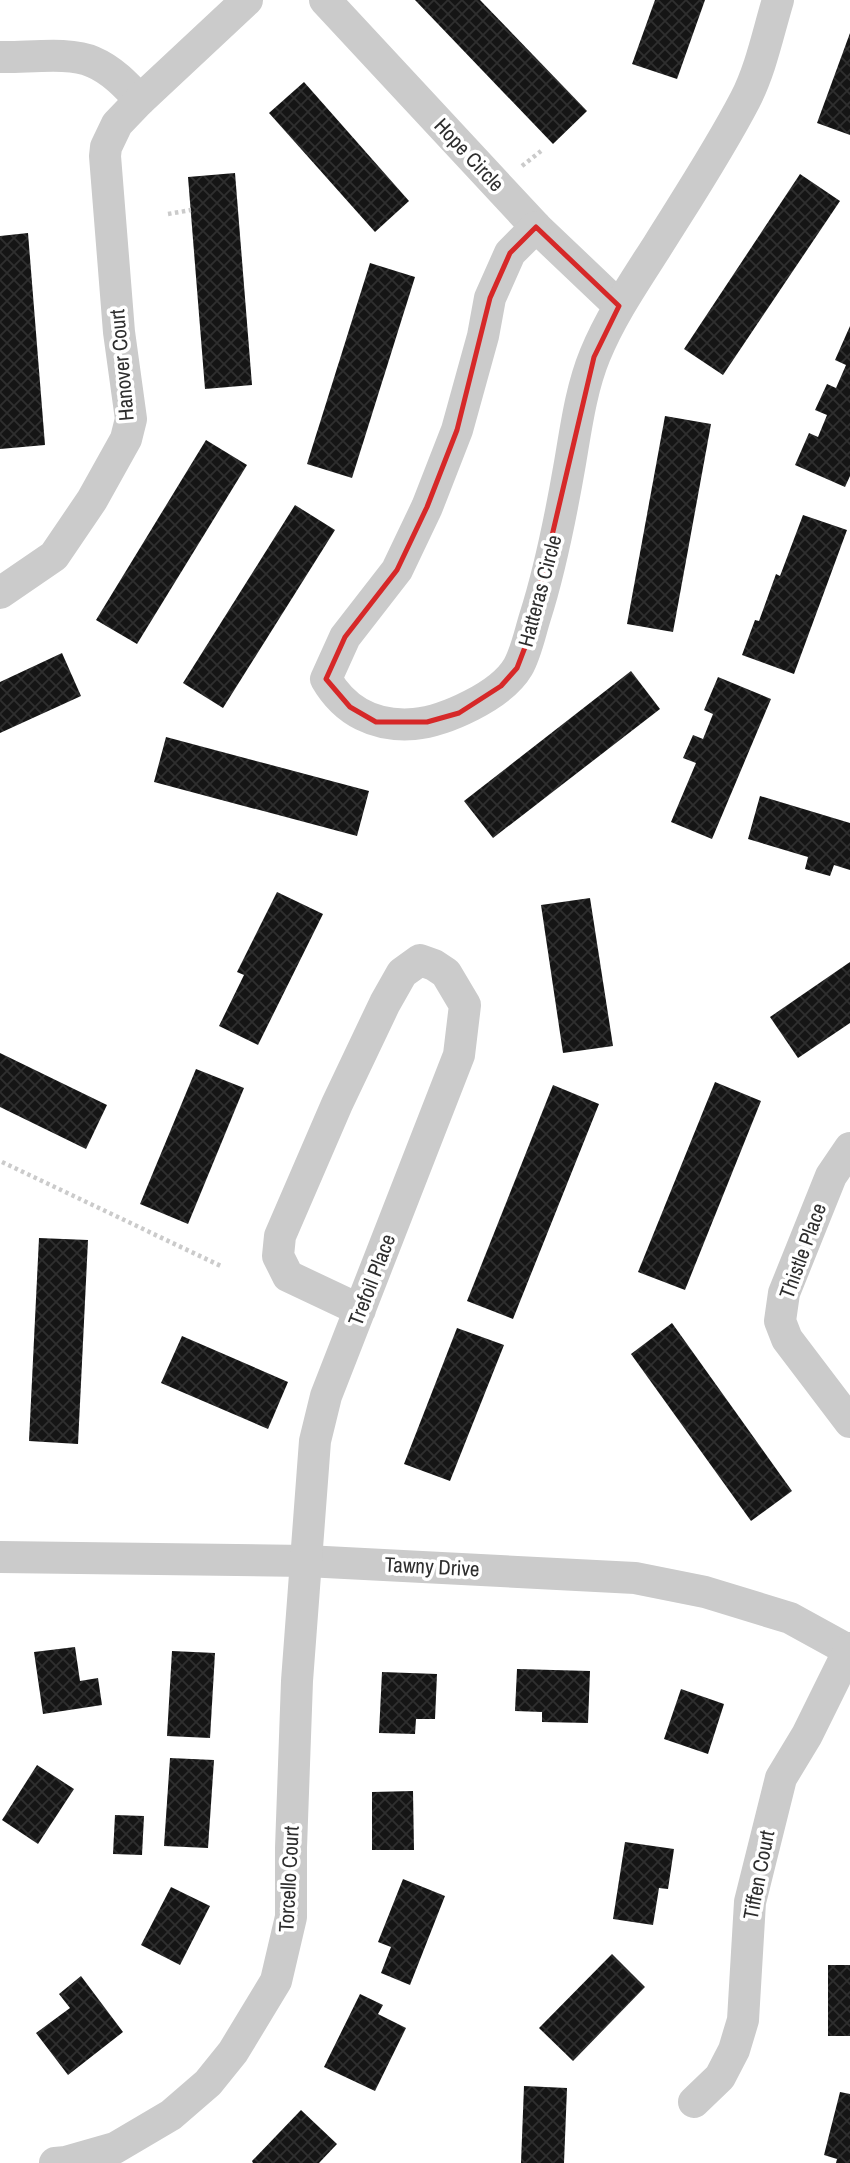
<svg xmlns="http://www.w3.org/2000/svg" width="850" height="2163" font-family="'Archivo Narrow',sans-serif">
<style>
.building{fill:url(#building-cross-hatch)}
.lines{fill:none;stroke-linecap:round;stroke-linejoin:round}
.path{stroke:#cbcbcb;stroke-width:4.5;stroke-dasharray:3.5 3.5;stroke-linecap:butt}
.street{stroke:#cbcbcb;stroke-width:32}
.marked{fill:none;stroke:#d62828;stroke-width:5;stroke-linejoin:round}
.labels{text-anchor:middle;stroke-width:7;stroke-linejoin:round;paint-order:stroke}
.street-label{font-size:21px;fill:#2e2e2e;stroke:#fff}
</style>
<defs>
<pattern id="building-cross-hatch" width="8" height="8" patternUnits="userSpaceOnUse" patternTransform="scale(1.75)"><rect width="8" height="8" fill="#151515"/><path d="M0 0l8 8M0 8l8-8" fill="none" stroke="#2f2f2f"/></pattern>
</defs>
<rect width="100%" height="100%" fill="#fff"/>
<g class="building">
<path d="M415 0H480L587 111 553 144Z"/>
<path d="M655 0H705L677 79 632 64Z"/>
<path d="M850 33V135L817 123Z"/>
<path d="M304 82 409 201 375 232 269 113Z"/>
<path d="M235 173 252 385 205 389 188 177Z"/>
<path d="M800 174 840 201 723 375 684 349Z"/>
<path d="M28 233 45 445 0 449V236Z"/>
<path d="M370 263 415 277 352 478 307 464Z"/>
<path d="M850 326V476L845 487 795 465 809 433 818 437 827 415 815 410 827 384 836 388 846 365 835 360Z"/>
<path d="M665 416 711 424 673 632 627 624Z"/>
<path d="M206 440 247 465 137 644 96 620Z"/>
<path d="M295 505 335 530 223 708 183 683Z"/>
<path d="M803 515 847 530 794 674 742 655 755 620 759 621 776 574 780 576Z"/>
<path d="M62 653 81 696 0 733V682Z"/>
<path d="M631 671 660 709 493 838 464 801Z"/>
<path d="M718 677 771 699 712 839 671 822 696 763 683 758 693 735 703 739 713 714 704 710Z"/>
<path d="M166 737 369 791 357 836 154 782Z"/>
<path d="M760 796 850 823V870L834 865 830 876 805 869 808 857 748 839Z"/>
<path d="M277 892 323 914 258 1045 219 1026 244 975 237 972Z"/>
<path d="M590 898 613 1046 563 1053 541 905Z"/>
<path d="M850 962V1023L798 1058 770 1017Z"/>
<path d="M0 1053 107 1105 86 1149 0 1107Z"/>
<path d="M196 1069 244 1088 188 1224 140 1204Z"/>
<path d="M715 1082 761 1101 685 1290 638 1272Z"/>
<path d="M553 1085 599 1104 513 1319 467 1301Z"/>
<path d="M39 1238 88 1240 78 1444 29 1441Z"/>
<path d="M672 1323 792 1491 751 1521 631 1354Z"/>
<path d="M457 1328 504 1345 450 1481 404 1464Z"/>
<path d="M182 1336 288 1382 268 1429 161 1383Z"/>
<path d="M75 1647 80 1681 98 1678 102 1705 43 1714 34 1652Z"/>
<path d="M172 1651 215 1653 210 1738 167 1736Z"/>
<path d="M517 1669 590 1671 588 1723 542 1722V1712L515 1711Z"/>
<path d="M382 1672 437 1674 435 1719H416L415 1734 379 1733Z"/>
<path d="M681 1689 724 1704 708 1754 664 1739Z"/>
<path d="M170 1758 214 1760 208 1848 164 1846Z"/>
<path d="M37 1765 74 1789 38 1844 2 1820Z"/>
<path d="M413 1791 414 1850H372V1792Z"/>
<path d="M115 1815 144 1816 142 1855 113 1854Z"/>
<path d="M625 1842 674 1849 668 1889 659 1888 653 1925 613 1919Z"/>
<path d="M403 1879 445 1896 410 1985 381 1973 391 1947 378 1942Z"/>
<path d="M171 1887 210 1906 180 1965 141 1945Z"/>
<path d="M612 1954 645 1987 573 2061 539 2028Z"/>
<rect x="828" y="1965" width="22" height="71"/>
<path d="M81 1976 123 2032 68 2075 36 2033 70 2008 59 1994Z"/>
<path d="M360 1994 383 2005 378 2014 406 2028 375 2091 324 2067Z"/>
<path d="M524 2086 567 2088 564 2163H521Z"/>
<path d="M840 2092 850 2094V2163H836L837 2159 824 2155Z"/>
<path d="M301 2110 337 2144 319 2163H253L252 2161Z"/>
</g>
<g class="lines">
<g class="path">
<path d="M522 166 541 151"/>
<path d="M168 214 191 210"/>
<path d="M2 1162 223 1267"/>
</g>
<g class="street">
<path d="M325 0 536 227 619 306"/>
<path d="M0 57C26 58 70 51 93 62 112 70 126 85 140 100"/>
<path d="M536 227 510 253 490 298 483 336 457 430 427 507 397 570 345 637 326 679C345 712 376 727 414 724 445 721 501 696 518 667 526 653 530 633 535 617 551 567 561 515 570 463 576 428 581 389 595 355 611 316 635 281 658 245 688 197 719 150 745 100 761 69 768 33 778 0"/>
<path d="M0 593 54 556 92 500 126 439 131 419 119 332 105 156 106 147 117 124 140 100 247 0"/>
<path d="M850 1148 831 1176 784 1293 780 1321 787 1339 850 1422"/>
<path d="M0 1557 306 1561 635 1578 705 1592 790 1618 850 1651"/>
<path d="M694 2102 720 2077 734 2050 743 2020 750 1902 781 1778 807 1735 850 1648"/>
<path d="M55 2163 66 2162 115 2148 171 2115 208 2083 233 2052 276 1981 291 1917V1848L297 1681 315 1441 326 1396 459 1055 465 1005 446 973 434 965 420 960 402 973 385 1003 337 1104 280 1236 278 1256 288 1276 360 1310"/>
</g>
</g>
<path class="marked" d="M536 227 619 306 594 357 527 642 517 668 501 686 459 713 427 722H376L350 707 326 679 345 637 397 570 427 507 457 430 490 298 510 253Z"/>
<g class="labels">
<g class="street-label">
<text transform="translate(469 155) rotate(47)" y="7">Hope Circle</text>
<text transform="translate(122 365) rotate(-95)" y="7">Hanover Court</text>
<text transform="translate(540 591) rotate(-75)" y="7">Hatteras Circle</text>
<text transform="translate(803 1251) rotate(-70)" y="7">Thistle Place</text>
<text transform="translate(372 1280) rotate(-69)" y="7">Trefoil Place</text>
<text transform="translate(432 1567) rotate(3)" y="7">Tawny Drive</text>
<text transform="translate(759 1875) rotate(-79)" y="7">Tiffen Court</text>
<text transform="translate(289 1879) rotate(-87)" y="7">Torcello Court</text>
</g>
</g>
</svg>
